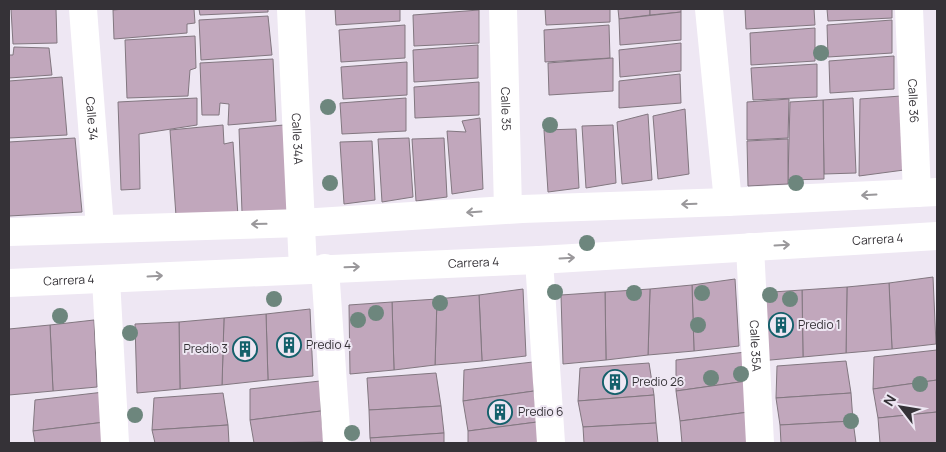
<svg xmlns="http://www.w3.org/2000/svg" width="946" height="452" font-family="Manrope,sans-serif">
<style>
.building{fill:#c1a7bc;stroke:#827780}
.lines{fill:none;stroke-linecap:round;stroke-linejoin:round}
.minor{stroke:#fff;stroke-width:28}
.secondary{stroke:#fff;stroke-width:28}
.tree{fill:#6d867d}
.oneway{stroke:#9a989b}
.labels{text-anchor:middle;stroke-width:4;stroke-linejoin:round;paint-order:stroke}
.street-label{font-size:12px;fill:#353237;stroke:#eee7f3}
.poi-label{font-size:12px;fill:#353237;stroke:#eee7f3;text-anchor:start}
</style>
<rect width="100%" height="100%" fill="#eee7f3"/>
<g class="building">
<path d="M11 9H56L57 43 13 44Z"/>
<path d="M125 9H194L195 23 187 24V33L114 39 113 10Z"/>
<path d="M199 9H268V12L200 15Z"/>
<path d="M335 9H400V21L336 25Z"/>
<path d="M545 9H610V22L546 25Z"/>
<path d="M618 9H650V15L619 19Z"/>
<path d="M650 9H681V12L650 15Z"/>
<path d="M745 9H814L815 25 746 29Z"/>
<path d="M827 9H892V18L828 21Z"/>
<path d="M479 10V43L414 46 413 15Z"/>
<path d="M681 12V40L620 45 619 19Z"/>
<path d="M268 16 272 55 201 60 199 20Z"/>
<path d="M892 20V53L828 57 827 25Z"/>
<path d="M405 25V58L341 62 339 30Z"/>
<path d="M609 25 610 58 545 62 544 30Z"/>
<path d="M815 28V61L751 65 750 33Z"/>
<path d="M195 36 196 68 190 70 188 96 127 98 125 40Z"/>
<path d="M681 43V71L620 77 619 50Z"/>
<path d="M478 45V78L414 82 413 50Z"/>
<path d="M14 47 49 48 52 75 9 78V55H13Z"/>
<path d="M894 56V89L830 93 829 61Z"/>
<path d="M613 58V91L549 95 548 63Z"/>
<path d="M273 59 276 121 228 125 229 104 220 103 219 115H202L200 63Z"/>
<path d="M407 62V95L343 99 341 67Z"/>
<path d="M817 64V97L753 100 751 68Z"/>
<path d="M680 74 681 103 619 108V81Z"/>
<path d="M62 77 67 135 9 138V81Z"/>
<path d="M479 82V115L415 118 414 87Z"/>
<path d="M901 96 904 170 859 176 860 99Z"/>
<path d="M197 98V125L139 134 140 189 121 190 118 102Z"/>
<path d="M406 98V131L342 134 340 103Z"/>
<path d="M853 98 856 173 824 174 823 100Z"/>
<path d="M789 99 788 138 747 140V102Z"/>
<path d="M823 100 824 179 788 180 790 102Z"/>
<path d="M685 109 689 174 658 179 653 116Z"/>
<path d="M648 114 652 180 622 184 617 122Z"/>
<path d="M480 118 483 189 452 194 447 131 466 132 462 121Z"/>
<path d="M223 125 224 144 233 142 238 216H176L170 130Z"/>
<path d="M284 125 288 211 242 212 239 129Z"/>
<path d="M613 125 616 183 586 188 582 126Z"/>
<path d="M576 129 579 188 548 192 544 130Z"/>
<path d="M75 138 82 212 9 216V142Z"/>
<path d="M409 138 413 197 382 202 378 139Z"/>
<path d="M444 138 447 197 416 201 412 139Z"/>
<path d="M788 139V184L748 186 747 141Z"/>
<path d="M372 141 375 200 344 204 340 142Z"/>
<path d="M933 277 936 344 892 349 889 283Z"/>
<path d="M735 279 739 346 694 351 692 285Z"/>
<path d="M889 283 892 349 846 353 847 287Z"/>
<path d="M692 285 694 351 648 355 650 289Z"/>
<path d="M847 287 846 353 803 357 802 290Z"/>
<path d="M523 289 526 356 482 361 479 295Z"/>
<path d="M650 289 648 355 606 360 605 292Z"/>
<path d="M802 290 803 357 760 361 758 293Z"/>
<path d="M605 292 606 360 563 364 561 295Z"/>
<path d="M479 295 482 361 435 365 437 299Z"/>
<path d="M437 299 435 365 394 370 392 302Z"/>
<path d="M392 302 394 370 350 374 349 305Z"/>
<path d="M310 309 313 376 268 380 266 314Z"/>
<path d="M266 314 268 380 222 385 224 318Z"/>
<path d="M224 318 222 385 180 389 179 322Z"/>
<path d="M94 320 97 387 53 391 50 325Z"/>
<path d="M179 322 180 389 137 393 135 324Z"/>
<path d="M50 325 53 391 9 395V329Z"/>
<path d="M937 350V380L873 389 874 357Z"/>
<path d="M746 352 747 381 676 391V360Z"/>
<path d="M846 361 851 393 776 398 777 366Z"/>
<path d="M533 362 534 391 463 401 464 370Z"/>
<path d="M649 363 654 395 578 401 580 368Z"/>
<path d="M436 373 441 406 369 410 367 378Z"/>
<path d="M937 380V412L878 418 873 389Z"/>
<path d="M320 381 321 411 250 420V389Z"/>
<path d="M747 381 749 412 680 421 676 391Z"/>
<path d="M534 391 537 422 468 431 463 401Z"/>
<path d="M104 392 105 422 33 431 35 400Z"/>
<path d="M223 393 228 425 152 430 154 398Z"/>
<path d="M851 393 853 421 780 425 776 398Z"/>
<path d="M654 395 656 423 583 427 578 401Z"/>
<path d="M441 406 444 433 370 438 369 410Z"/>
<path d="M321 411 324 442 254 443 250 420Z"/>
<path d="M749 412 751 443H682L680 421Z"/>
<path d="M937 412V443H880L878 418Z"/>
<path d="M853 421 856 443H781L780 425Z"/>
<path d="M105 422 107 443H35L33 431Z"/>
<path d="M537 422 538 443H468V431Z"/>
<path d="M656 423 658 443H584L583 427Z"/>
<path d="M228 425 229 443H155L152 430Z"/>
<path d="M444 433V443H371L370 438Z"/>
</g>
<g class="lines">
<g class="minor">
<path id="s1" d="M83 9 100 228"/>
<path id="s2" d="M291 9 303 269"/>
<path id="s3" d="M503 9 508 209"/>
<path d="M709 9 728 202"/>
<path id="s4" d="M909 9 917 193"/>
<path id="s5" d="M750 247 760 443"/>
<path d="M539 260 551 443"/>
<path d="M325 268 337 443"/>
<path d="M106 279 115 443"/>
</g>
<g class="secondary">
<path d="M9 232 301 223 522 209 728 202 937 192"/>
<path id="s6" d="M9 283 539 260 937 236"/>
</g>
</g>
<g class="tree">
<circle cx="821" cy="53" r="8"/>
<circle cx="328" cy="107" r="8"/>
<circle cx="550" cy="125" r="8"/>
<circle cx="330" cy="183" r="8"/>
<circle cx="796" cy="183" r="8"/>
<circle cx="587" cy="243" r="8"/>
<circle cx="555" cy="292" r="8"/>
<circle cx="634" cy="293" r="8"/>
<circle cx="702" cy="293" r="8"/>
<circle cx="770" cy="295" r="8"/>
<circle cx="274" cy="299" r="8"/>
<circle cx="790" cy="299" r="8"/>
<circle cx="440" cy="303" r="8"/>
<circle cx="376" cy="313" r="8"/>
<circle cx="60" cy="316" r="8"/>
<circle cx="358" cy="320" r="8"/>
<circle cx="698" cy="325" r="8"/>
<circle cx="130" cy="333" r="8"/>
<circle cx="741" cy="374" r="8"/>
<circle cx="711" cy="378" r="8"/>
<circle cx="920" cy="384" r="8"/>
<circle cx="135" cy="415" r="8"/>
<circle cx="851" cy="421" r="8"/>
<circle cx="352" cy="433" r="8"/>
</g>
<defs><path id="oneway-shaft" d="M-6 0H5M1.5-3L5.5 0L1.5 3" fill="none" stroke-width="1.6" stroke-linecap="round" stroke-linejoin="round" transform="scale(1.25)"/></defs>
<g class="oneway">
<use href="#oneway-shaft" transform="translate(869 195) rotate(177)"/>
<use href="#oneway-shaft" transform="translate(689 204) rotate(178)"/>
<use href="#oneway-shaft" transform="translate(474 212) rotate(176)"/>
<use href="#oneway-shaft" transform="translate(259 224) rotate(179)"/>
<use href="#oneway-shaft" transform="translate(782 245) rotate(-3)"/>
<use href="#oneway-shaft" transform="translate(567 258) rotate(-3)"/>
<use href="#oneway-shaft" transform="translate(352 267) rotate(-2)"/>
<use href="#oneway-shaft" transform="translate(155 276) rotate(-3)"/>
</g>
<defs>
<symbol id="building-ring" viewBox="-11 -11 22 22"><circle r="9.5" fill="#eee7f3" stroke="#13606b" stroke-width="1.5"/><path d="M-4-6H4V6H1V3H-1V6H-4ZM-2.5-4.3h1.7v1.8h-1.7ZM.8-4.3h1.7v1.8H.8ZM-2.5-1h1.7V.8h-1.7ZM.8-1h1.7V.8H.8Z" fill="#13606b"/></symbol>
</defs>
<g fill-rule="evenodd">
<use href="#building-ring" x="767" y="311" width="28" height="28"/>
<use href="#building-ring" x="275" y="331" width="28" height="28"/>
<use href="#building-ring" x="231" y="335" width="28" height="28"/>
<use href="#building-ring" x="601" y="368" width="28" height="28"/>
<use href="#building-ring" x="486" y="398" width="28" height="28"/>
</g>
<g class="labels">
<g class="street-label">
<text dy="4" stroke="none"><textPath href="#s4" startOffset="92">Calle 36</textPath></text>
<text dy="4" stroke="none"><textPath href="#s3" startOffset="100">Calle 35</textPath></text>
<text dy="4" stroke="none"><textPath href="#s1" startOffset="110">Calle 34</textPath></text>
<text dy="4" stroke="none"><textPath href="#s2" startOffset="130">Calle 34A</textPath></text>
<text dy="4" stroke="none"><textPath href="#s6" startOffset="870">Carrera 4</textPath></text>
<text dy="4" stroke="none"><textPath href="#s6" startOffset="465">Carrera 4</textPath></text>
<text dy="4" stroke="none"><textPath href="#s6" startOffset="60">Carrera 4</textPath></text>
<text dy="4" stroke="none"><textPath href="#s5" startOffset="99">Calle 35A</textPath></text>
</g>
<g class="poi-label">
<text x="798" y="329">Predio 1</text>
<text x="306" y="349">Predio 4</text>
<text x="228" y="353" text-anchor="end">Predio 3</text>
<text x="632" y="386">Predio 26</text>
<text x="518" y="416">Predio 6</text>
</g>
</g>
<rect width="946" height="452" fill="none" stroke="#353237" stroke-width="20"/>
<g transform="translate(901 407) rotate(301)" stroke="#eee7f3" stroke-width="4" paint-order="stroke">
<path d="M0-4L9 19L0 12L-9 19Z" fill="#353237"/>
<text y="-8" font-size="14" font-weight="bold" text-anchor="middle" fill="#353237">N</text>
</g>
</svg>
